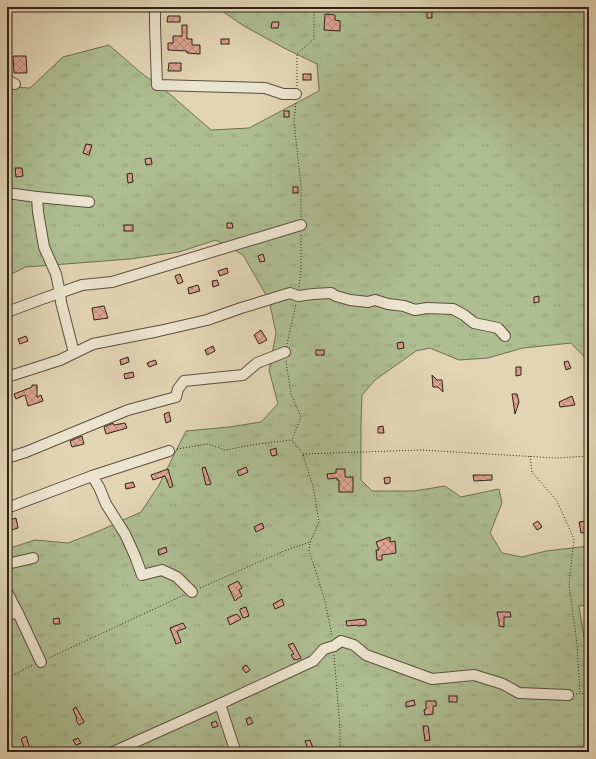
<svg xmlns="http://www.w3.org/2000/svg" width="596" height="759" font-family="'Old Standard TT',serif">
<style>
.grass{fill:url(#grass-tufts);stroke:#707054}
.building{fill:url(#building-cross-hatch);stroke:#312218}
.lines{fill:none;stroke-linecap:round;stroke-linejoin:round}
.minor-casing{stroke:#5d4f3f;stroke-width:12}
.path{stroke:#312218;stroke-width:1;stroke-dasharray:1 2;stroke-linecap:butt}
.minor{stroke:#ece4ce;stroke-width:10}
</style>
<defs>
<pattern id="grass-tufts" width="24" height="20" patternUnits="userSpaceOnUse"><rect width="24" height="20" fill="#aebe91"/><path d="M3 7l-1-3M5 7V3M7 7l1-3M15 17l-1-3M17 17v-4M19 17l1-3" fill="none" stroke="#96a37c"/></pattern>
<pattern id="building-cross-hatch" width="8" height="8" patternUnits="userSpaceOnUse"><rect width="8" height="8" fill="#dea594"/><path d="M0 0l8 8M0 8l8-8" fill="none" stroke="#b58678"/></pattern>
</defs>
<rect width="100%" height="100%" fill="#e2d5b4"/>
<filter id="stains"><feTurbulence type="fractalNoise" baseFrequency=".005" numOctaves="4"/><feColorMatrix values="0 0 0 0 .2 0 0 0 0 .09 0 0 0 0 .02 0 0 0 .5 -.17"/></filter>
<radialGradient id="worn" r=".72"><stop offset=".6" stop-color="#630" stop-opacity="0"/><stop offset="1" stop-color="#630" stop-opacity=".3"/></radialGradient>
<path class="grass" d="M216 7H589V362L571 343 523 348 488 358 459 360 430 348 416 351 375 380 362 395 361 423V480L372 491H414L445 486 461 497 499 489 502 503 490 533 502 553 522 557 546 551 589 546V605L579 606 586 650 589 656V752H7V549L35 540 68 543 99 531 141 512 159 485 186 431 229 427 261 422 278 404 269 370 276 333 269 300 243 255 216 240 179 252 130 259 26 267 7 276V87L30 88 63 57 109 45 140 72 171 95 211 130 249 128 319 91 317 64 284 48 244 26Z"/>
<g class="building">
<path d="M427 11 432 12V18H427Z"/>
<path d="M325 14 335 15V20L340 21V31L324 30Z"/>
<path d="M168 16H180V22H167Z"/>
<path d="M272 22H279L278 28H271Z"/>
<path d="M182 25H187V39H192V45H200V54L187 53V51L168 50V43H173V36H182Z"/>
<rect x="221" y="39" width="8" height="5"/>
<path d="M13 56H26L27 73H14Z"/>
<path d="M169 63H181V71H168Z"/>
<rect x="303" y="74" width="8" height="6"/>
<rect x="284" y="111" width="5" height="6"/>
<path d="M86 144 92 145 89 155 83 153Z"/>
<path d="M151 158 152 164 146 165 145 159Z"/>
<path d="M15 168H22L23 176 16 177Z"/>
<path d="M132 173 133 182 128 183 127 174Z"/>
<rect x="293" y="187" width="5" height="6"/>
<path d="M227 223H232L233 228H227Z"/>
<rect x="124" y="225" width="9" height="6"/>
<path d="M263 254 265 261 260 262 258 256Z"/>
<path d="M227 268 228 273 220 276 218 271Z"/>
<path d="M180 274 183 282 178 284 175 276Z"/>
<path d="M217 280 219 285 213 287 212 281Z"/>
<path d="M198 285 200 291 189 294 188 288Z"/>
<path d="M539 296V302L534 303V297Z"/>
<path d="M104 306 108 318 94 320 92 308Z"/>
<path d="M261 330 267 340 259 344 254 335Z"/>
<path d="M26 336 28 341 20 344 18 339Z"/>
<path d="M403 342 404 348 398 349 397 343Z"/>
<path d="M213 346 215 351 207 355 205 350Z"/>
<rect x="316" y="350" width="8" height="5"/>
<path d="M128 357 129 362 121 365 120 360Z"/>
<path d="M155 360 157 364 149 367 147 363Z"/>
<path d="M568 361 571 368 566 370 564 362Z"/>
<path d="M516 367H521V375L516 376Z"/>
<path d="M133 372 134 377 125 379 124 374Z"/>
<path d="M432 375 437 380H442L443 392 438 387H433Z"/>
<path d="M32 385H37V397L41 395 43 401 28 406 25 395 16 399 14 394 32 387Z"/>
<path d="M512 394H517L519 402 515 414Z"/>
<path d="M572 396 575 405 560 407 559 402Z"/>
<path d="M169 412 171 421 166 423 164 414Z"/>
<path d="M113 423 114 425 125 423 127 428 106 434 104 427Z"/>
<path d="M383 426 384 433H378V427Z"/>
<path d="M82 436 84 444 72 447 70 441Z"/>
<path d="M276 448 277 455 272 456 270 450Z"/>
<path d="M205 467 211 484 206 485 202 468Z"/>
<path d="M246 467 248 472 239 476 237 471Z"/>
<path d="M168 469 173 486 170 488 165 476 153 480 151 475Z"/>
<path d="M336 469H345V477H353V492H339V480H337V478L328 479 327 474 336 473Z"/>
<path d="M473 475H492V480L474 481Z"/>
<path d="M390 477V483L385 484 384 478Z"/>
<path d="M133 482 135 487 126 489 125 484Z"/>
<path d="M16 518 18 528 8 531 7 521Z"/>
<path d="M538 521 542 527 537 530 533 524Z"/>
<path d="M585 521 586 532 581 533 579 522Z"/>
<path d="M262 523 264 528 256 532 254 527Z"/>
<path d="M390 537V542L395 541 396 553 382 555V560H377L376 550H379L376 542Z"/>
<path d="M166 547 167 552 159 555 158 550Z"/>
<path d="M238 581 242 588 239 590 242 596 238 598 235 601 228 586Z"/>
<path d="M282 599 284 605 275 609 273 604Z"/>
<path d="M246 607 249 616 243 618 240 611V609Z"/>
<path d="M497 612H510L511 617H504V627L499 626V621Z"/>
<path d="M237 614 241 619 230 625 227 618Z"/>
<path d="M59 618 60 624H54L53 619Z"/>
<path d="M364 619V620H366V625L358 626V625L347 626 346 621Z"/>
<path d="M183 623 186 628 177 631 181 642 176 644 170 628Z"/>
<path d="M293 643 301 658 297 660 296 659 294 660 291 655 294 654 288 645Z"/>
<path d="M246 665 250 670 246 673 242 668Z"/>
<rect x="449" y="696" width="8" height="6"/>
<path d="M414 700 415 705 406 707V702Z"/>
<path d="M426 701H436V706H433V714L425 715 424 710 426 709Z"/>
<path d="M76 707 84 722 79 725 76 720 77 719 73 709Z"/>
<path d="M250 717 253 723 248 725 246 719Z"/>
<path d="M216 721 218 726 213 728 211 723Z"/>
<path d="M423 726H428L430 740 425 741Z"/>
<path d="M26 736 30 749 25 750 21 739Z"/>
<path d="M78 738 81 743 76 745 73 740Z"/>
<path d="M310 740 313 748 308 749 305 741Z"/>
</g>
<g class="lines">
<defs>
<g id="minor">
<path d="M155 7V25L157 85 265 88 283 94H296"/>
<path d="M7 80 15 84"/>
<path d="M7 193 37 197 89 202"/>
<path d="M37 197 38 212 44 247 56 274 60 293 61 302 74 353"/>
<path d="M7 312 42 299 82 285 112 282 301 225"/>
<path d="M7 377 60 360 93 344 159 331 207 320 241 308 290 293 298 296 313 294 331 293 336 296 350 300 368 302 375 300 388 304 404 306 415 310 427 308 453 309 464 315 474 323 498 328 505 336"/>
<path d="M7 458 26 452 128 410 176 397 178 389 184 381 243 375 257 363 285 352"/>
<path d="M92 476 99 487 106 504 125 534 135 556 142 575 162 570 177 577 192 592"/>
<path d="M7 508 92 476 169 451"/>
<path d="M7 564 33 558"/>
<path d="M7 592 18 613 41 662"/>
<path d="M7 614 18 613"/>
<path d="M220 704 235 750 233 752"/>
<path d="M113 752 220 704 313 661 324 649 334 646 341 641 354 645 366 655 432 679 474 675 503 684 519 693 568 695"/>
</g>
</defs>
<use href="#minor" class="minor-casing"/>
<g class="path">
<path d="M568 7 589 12"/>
<path d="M297 86V54L314 39V7"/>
<path d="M296 103 294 122 301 186V218"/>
<path d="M299 287 301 270V235"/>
<path d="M287 344 296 304"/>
<path d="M286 361 291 394 301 417 292 440"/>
<path d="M177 449 208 444 225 450 258 444 292 440 303 454 421 450 556 458 589 456"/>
<path d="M303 455 313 486 319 522 310 542 309 551 315 569 325 601 332 636"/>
<path d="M530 456 532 472 557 501 574 539 569 584 577 644 580 693"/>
<path d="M200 588 284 551 310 542"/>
<path d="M334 655 340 729V752"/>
<path d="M49 658 184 595"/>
<path d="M7 678 33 665"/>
<path d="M576 694 589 693"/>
</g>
<use href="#minor" class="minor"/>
</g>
<rect width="596" height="759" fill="none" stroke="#e2d5b4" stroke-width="24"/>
<rect x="8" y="8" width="580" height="743" fill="none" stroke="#312218" stroke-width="2"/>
<rect x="12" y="12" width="572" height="735" fill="none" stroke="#312218"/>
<rect width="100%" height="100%" filter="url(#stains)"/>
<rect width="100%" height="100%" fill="url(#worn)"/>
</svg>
